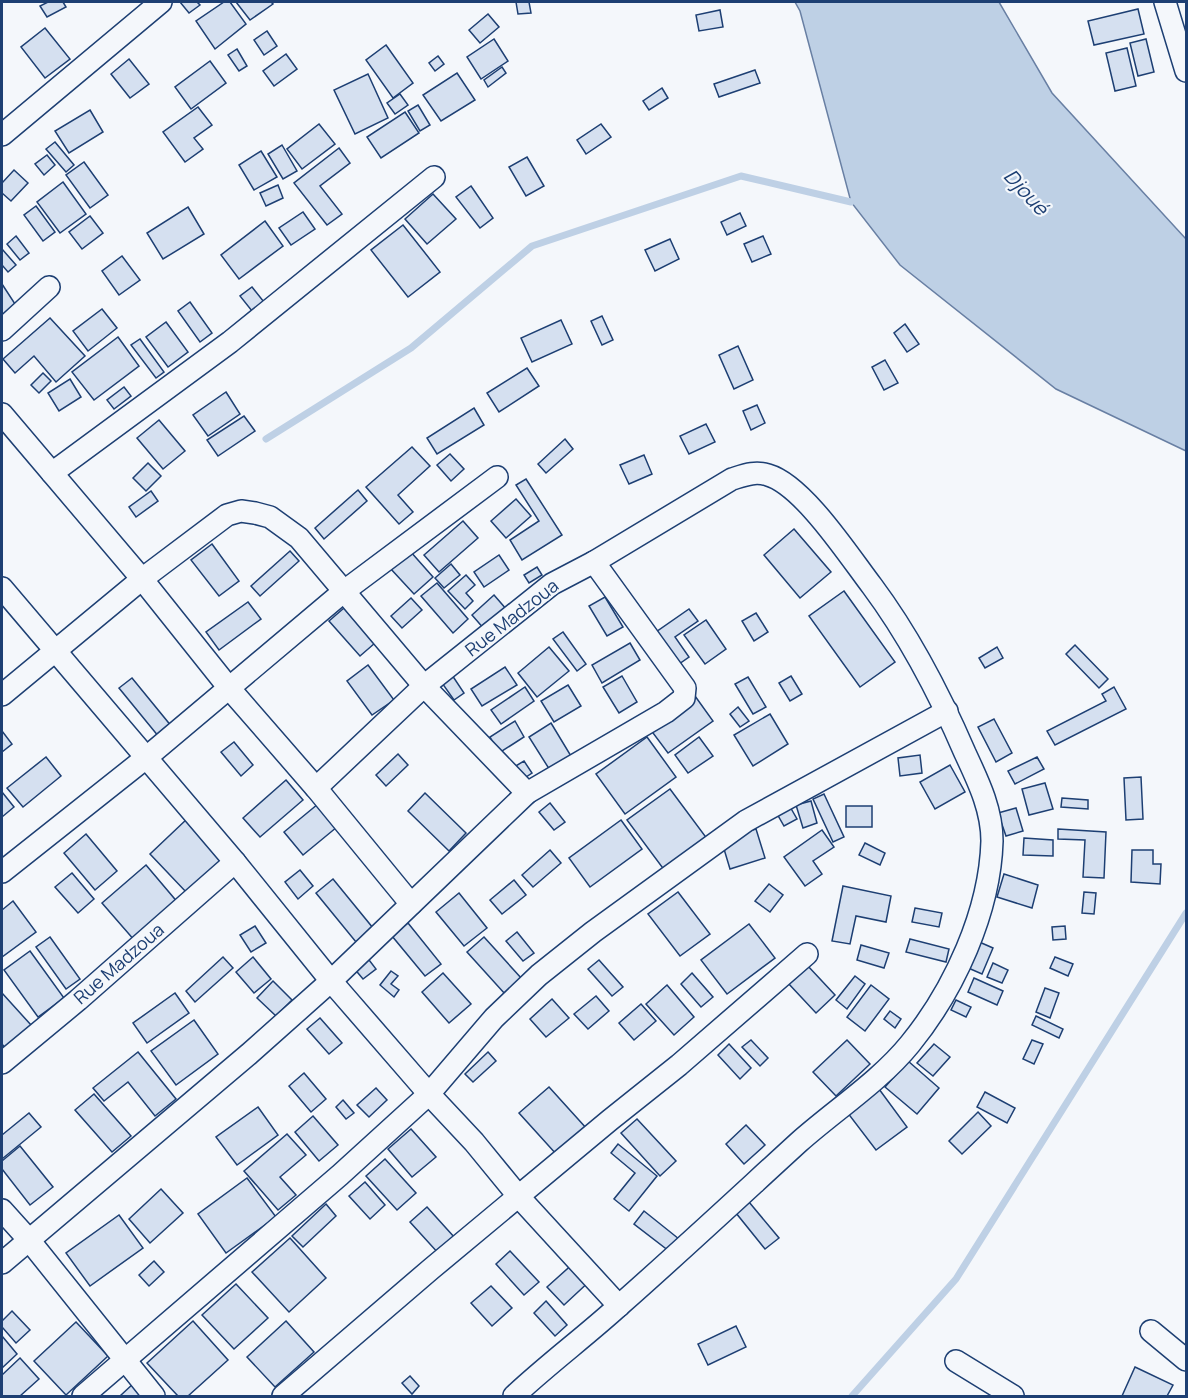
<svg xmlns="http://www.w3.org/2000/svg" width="1188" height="1398" font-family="Manrope,sans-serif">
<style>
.water{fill:#bed0e5;stroke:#687fa3;stroke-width:1.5}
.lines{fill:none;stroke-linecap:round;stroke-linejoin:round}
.stream{stroke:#bed0e5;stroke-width:7}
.building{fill:#d5e0f0;stroke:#1d3f73;stroke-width:1.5}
.street-casing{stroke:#1d3f73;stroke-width:24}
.street{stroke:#f4f7fb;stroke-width:21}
.labels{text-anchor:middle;stroke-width:4.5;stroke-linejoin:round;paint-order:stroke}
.street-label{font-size:18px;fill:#1d3f73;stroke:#f4f7fb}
.water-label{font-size:20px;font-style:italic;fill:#1d3f73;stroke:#f4f7fb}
</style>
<rect width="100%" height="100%" fill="#f4f7fb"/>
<path class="water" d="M795 2H999L1052 93 1186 239V451L1056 389 900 265 851 202 800 11Z"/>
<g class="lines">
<g class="stream">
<path d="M266 439 411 348 532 246 741 176 851 202"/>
<path d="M852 1396 956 1279 1186 913"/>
</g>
</g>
<g class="building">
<path d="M48 2H63L66 7 47 17 40 6Z"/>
<path d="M180 2H197L200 5 189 13Z"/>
<path d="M224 2H230L246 24 215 49 196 21Z"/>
<path d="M236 2H271L273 4 250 20Z"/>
<path d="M516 2H529L531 13 518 14Z"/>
<path d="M1138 9 1144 34 1094 45 1088 21Z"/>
<path d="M720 10 723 27 699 31 696 15Z"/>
<path d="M488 14 499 27 480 43 469 30Z"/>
<path d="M45 28 70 59 45 78 21 47Z"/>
<path d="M267 31 277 46 264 55 254 40Z"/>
<path d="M494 39 508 61 481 79 467 57Z"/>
<path d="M1146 39 1154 72 1138 76 1130 43Z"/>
<path d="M386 45 413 83 393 98 366 60Z"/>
<path d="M1127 48 1136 86 1115 91 1106 53Z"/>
<path d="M237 49 247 66 239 71 228 55Z"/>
<path d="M286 54 297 69 274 86 263 71Z"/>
<path d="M438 56 444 64 435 71 429 63Z"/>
<path d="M129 59 149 84 130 98 111 74Z"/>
<path d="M210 61 226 83 191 109 175 87Z"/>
<path d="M502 67 506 73 488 87 484 80Z"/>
<path d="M755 70 760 83 719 97 714 84Z"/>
<path d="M457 73 475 100 441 121 423 95Z"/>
<path d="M368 74 388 118 355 134 334 90Z"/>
<path d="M662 88 668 98 649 110 643 101Z"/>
<path d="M400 94 408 105 395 114 387 103Z"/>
<path d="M418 105 430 125 420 131 408 111Z"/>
<path d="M198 107 212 125 194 138 203 149 185 162 163 132Z"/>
<path d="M90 110 103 132 69 153 55 131Z"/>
<path d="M405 112 419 133 381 158 367 137Z"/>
<path d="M319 124 335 144 302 169 287 149Z"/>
<path d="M601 124 611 137 586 154 577 140Z"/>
<path d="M55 142 74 165 66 172 46 149Z"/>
<path d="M282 145 297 171 283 179 268 154Z"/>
<path d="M339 148 350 163 320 186 342 214 327 225 294 183Z"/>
<path d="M261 151 277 177 254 190 239 165Z"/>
<path d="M47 155 55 165 44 175 35 164Z"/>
<path d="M527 157 544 186 526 196 509 167Z"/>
<path d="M84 162 108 195 90 208 66 175Z"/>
<path d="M14 170 28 183 11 201 2 193V183Z"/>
<path d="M63 182 86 214 60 233 37 202Z"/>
<path d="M278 185 283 198 266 206 260 193Z"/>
<path d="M471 186 493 218 480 228 456 197Z"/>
<path d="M433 194 456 219 427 244 405 219Z"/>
<path d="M36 206 55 232 43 241 24 215Z"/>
<path d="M188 207 204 234 163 259 147 233Z"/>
<path d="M303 212 315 229 291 245 279 228Z"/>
<path d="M740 213 746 226 727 235 721 222Z"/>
<path d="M90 216 103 233 82 249 69 232Z"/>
<path d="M265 221 283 246 239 279 221 255Z"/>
<path d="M403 225 440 272 408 297 371 250Z"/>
<path d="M16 236 29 253 20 260 7 244Z"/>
<path d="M763 236 771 254 752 262 744 244Z"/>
<path d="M670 239 679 259 655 271 645 250Z"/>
<path d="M2 249 16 265 8 272 2 265Z"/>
<path d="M122 256 140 280 119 295 102 271Z"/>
<path d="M2 284 17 307 2 318Z"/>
<path d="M252 287 268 307 256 316 240 296Z"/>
<path d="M190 302 212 333 200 342 178 311Z"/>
<path d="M102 309 117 328 88 351 73 331Z"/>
<path d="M602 316 613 340 602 345 591 321Z"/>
<path d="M50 318 85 356 56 382 34 356 15 373 3 359Z"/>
<path d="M561 320 572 344 532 362 521 338Z"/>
<path d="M166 322 188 352 168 367 146 337Z"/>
<path d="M905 324 919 344 907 352 894 333Z"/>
<path d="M118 337 139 366 94 400 72 372Z"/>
<path d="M140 339 164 372 156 378 131 345Z"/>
<path d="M738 346 753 380 734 389 719 355Z"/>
<path d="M885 360 898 383 884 390 872 367Z"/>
<path d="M527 368 539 386 499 412 487 393Z"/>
<path d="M43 373 51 381 39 393 31 385Z"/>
<path d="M70 379 81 397 59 411 48 393Z"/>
<path d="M124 387 131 396 114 409 107 400Z"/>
<path d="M226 392 240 414 208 436 193 415Z"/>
<path d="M757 405 765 423 751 430 743 411Z"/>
<path d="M474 408 484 425 437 454 427 438Z"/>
<path d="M244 416 255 431 218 456 207 440Z"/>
<path d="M159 420 185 451 163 469 137 438Z"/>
<path d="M706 424 715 442 689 454 680 436Z"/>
<path d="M565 439 573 449 546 473 538 464Z"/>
<path d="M412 447 430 466 398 495 413 512 399 524 366 487Z"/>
<path d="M450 454 464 469 451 481 437 465Z"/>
<path d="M644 455 652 474 629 484 620 465Z"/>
<path d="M148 463 161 476 146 491 133 478Z"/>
<path d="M526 479 562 535 522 560 510 540 539 521 516 485Z"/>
<path d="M358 490 367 501 324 539 315 528Z"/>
<path d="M151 491 158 501 136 517 129 507Z"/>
<path d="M516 499 531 516 506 538 491 521Z"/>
<path d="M463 521 478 538 439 572 424 555Z"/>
<path d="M794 529 831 572 800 598 764 555Z"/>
<path d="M212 544 239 581 219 596 191 560Z"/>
<path d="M290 551 299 561 260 596 251 586Z"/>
<path d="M410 551 433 577 414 594 390 568Z"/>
<path d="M499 555 509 570 484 587 474 572Z"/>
<path d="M451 564 460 575 444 588 435 578Z"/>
<path d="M537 567 542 575 529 583 524 575Z"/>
<path d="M466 575 475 585 466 593 473 601 465 609 448 591Z"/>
<path d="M437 583 468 619 453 633 421 596Z"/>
<path d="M844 591 895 662 860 687 809 616Z"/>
<path d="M494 595 507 610 485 630 472 615Z"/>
<path d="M605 597 623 627 607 636 589 606Z"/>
<path d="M411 598 422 610 402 628 391 616Z"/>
<path d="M248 602 261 619 219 650 206 632Z"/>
<path d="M344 608 375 643 360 656 329 621Z"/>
<path d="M689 609 698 621 675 637 689 657 679 664 656 632Z"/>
<path d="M756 613 768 632 754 641 742 621Z"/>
<path d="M706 620 726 649 705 664 684 635Z"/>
<path d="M563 632 586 664 577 671 553 639Z"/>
<path d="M630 643 640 660 602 683 592 665Z"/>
<path d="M1075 645 1108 679 1099 688 1066 654Z"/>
<path d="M549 647 569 671 537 697 518 673Z"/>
<path d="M997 647 1003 658 985 668 979 658Z"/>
<path d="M368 665 394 700 372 715 347 681Z"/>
<path d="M505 667 517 685 482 706 471 689Z"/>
<path d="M452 675 464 693 454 700 442 683Z"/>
<path d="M622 676 637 702 619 713 603 687Z"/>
<path d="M791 676 802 694 790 701 779 683Z"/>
<path d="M748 677 766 707 753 714 735 684Z"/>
<path d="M132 678 172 727 159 737 119 688Z"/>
<path d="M568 685 581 706 554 722 541 701Z"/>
<path d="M525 687 534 701 501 724 491 710Z"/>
<path d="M1114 687 1126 709 1055 745 1047 731 1106 701 1102 694Z"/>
<path d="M695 696 713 721 668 753 650 729Z"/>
<path d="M738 707 749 721 740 727 730 714Z"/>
<path d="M770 714 788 744 753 766 734 735Z"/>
<path d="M994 719 1012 753 996 762 978 727Z"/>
<path d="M515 721 524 737 499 753 490 737Z"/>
<path d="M551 723 574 761 553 775 529 737Z"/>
<path d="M2 731 12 744 2 752Z"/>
<path d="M647 737 676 777 625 814 596 774Z"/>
<path d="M699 737 713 756 688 773 675 755Z"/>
<path d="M234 742 253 765 241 776 221 752Z"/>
<path d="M398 754 408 765 386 786 376 775Z"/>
<path d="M920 755 922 773 900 776 898 758Z"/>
<path d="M46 757 61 776 23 807 7 788Z"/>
<path d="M1037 757 1044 769 1015 784 1008 771Z"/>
<path d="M524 761 532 773 523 779 514 767Z"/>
<path d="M950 765 965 792 935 809 920 782Z"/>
<path d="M1141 777 1143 819 1126 820 1124 778Z"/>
<path d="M286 780 303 800 260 837 243 818Z"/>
<path d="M1045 783 1053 809 1029 815 1022 789Z"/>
<path d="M670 789 708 840 665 871 627 820Z"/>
<path d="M2 792 14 807 2 817Z"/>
<path d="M425 793 466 833 449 851 408 811Z"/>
<path d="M824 794 844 837 833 842 813 799Z"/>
<path d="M1062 798 1088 800V809L1061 807Z"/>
<path d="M811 801 817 823 803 828 796 805Z"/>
<path d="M550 803 565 822 554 830 539 812Z"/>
<path d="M318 804 337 827 303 855 284 832Z"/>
<path d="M789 805 797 819 784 826 776 812Z"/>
<rect x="846" y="806" width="26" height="21"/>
<path d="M1016 808 1023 831 1006 836 998 813Z"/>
<path d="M188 818 225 856 187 893 150 854Z"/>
<path d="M621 820 642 849 590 887 569 858Z"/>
<path d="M756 829 765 858 730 869 721 839Z"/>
<path d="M1058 829 1106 832 1104 878 1083 877 1085 840 1058 839Z"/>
<path d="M822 830 834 847 813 861 822 874 805 886 784 857Z"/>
<path d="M86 834 117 871 95 890 64 853Z"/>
<path d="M1024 838 1053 840V856L1023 855Z"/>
<path d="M865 843 885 853 880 865 859 855Z"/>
<path d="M550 850 561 863 533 887 522 875Z"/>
<path d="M1132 850H1153V864H1161L1160 884 1131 882Z"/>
<path d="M146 865 179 904 135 941 102 903Z"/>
<path d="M300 870 313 886 298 899 285 882Z"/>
<path d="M72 873 94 899 78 913 55 887Z"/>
<path d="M1004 874 1038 885 1032 908 997 897Z"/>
<path d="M333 879 373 928 356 942 316 893Z"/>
<path d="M514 880 526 895 502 914 490 900Z"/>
<path d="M769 884 783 895 770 912 755 901Z"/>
<path d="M843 886 891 896 886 922 856 916 850 944 832 941Z"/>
<path d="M678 892 710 934 680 956 648 914Z"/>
<path d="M1084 892 1096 893 1094 914 1082 913Z"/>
<path d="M459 893 487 928 464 946 436 912Z"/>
<path d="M13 901 36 932 2 957V910Z"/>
<path d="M915 908 942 913 939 927 912 922Z"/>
<path d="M408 923 441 964 425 976 392 936Z"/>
<path d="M749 924 775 958 727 994 701 960Z"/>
<path d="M255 926 266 943 251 952 240 935Z"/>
<path d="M1065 926 1066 939 1053 940 1052 927Z"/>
<path d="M517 932 534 953 523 961 506 941Z"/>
<path d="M50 937 80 979 66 989 36 947Z"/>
<path d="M484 937 522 979 505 994 467 952Z"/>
<path d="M910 939 949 949 946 962 906 952Z"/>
<path d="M977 941 993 948 982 974 966 967Z"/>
<path d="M861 945 889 953 884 968 857 960Z"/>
<path d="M30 951 64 998 38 1017 4 970Z"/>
<path d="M366 956 376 969 363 979 353 967Z"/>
<path d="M223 957 233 968 195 1002 186 991Z"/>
<path d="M253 957 271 979 254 993 236 972Z"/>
<path d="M1055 957 1073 964 1068 976 1050 968Z"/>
<path d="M599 960 623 987 612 996 588 969Z"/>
<path d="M993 963 1008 970 1002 983 987 977Z"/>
<path d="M807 965 835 995 816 1013 788 983Z"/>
<path d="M391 971 398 976 391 984 399 990 394 997 380 985Z"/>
<path d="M443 973 471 1004 449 1023 422 992Z"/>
<path d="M692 973 713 997 701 1007 681 984Z"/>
<path d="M855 976 865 984 847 1009 836 1000Z"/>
<path d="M974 978 1003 991 997 1005 968 992Z"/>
<path d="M273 981 292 1000 276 1016 257 998Z"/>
<path d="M667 985 694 1017 674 1035 646 1004Z"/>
<path d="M871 985 889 999 865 1031 847 1017Z"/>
<path d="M1045 988 1059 993 1050 1018 1036 1012Z"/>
<path d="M2 993 31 1025 5 1048 2 1044Z"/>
<path d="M175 993 189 1013 147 1043 133 1023Z"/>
<path d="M596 996 609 1011 588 1029 574 1014Z"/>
<path d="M552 999 569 1018 546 1037 530 1019Z"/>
<path d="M956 1000 971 1007 966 1017 951 1010Z"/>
<path d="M641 1004 656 1021 634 1040 619 1023Z"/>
<path d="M890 1011 901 1019 895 1028 884 1019Z"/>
<path d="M1036 1016 1063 1029 1059 1038 1032 1025Z"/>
<path d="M320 1018 342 1043 329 1054 307 1029Z"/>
<path d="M194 1020 218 1054 176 1085 151 1051Z"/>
<path d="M751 1040 768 1058 760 1066 742 1047Z"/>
<path d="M847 1040 870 1064 836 1096 813 1072Z"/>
<path d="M1032 1040 1043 1044 1034 1064 1023 1059Z"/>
<path d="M729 1044 751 1068 740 1079 718 1055Z"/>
<path d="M934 1044 950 1057 933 1076 917 1063Z"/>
<path d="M138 1052 176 1099 155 1116 128 1082 104 1101 93 1088Z"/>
<path d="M488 1052 496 1061 473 1082 465 1074Z"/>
<path d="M908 1061 939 1088 917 1114 885 1087Z"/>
<path d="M304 1073 326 1099 311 1112 289 1086Z"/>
<path d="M549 1087 587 1129 557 1155 519 1113Z"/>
<path d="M376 1088 387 1100 369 1117 357 1105Z"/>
<path d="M879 1089 907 1127 876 1150 847 1112Z"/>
<path d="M985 1092 1015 1108 1007 1123 977 1107Z"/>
<path d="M94 1094 131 1136 112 1152 75 1110Z"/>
<path d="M343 1100 354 1113 346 1119 336 1107Z"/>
<path d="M258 1107 278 1135 237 1165 216 1137Z"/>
<path d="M978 1112 991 1126 962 1154 949 1141Z"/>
<path d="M29 1113 41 1127 2 1159V1135Z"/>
<path d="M313 1116 338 1145 319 1161 295 1132Z"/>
<path d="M637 1119 676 1161 660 1176 621 1133Z"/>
<path d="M746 1125 765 1145 744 1164 726 1144Z"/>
<path d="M411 1129 436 1157 412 1177 388 1149Z"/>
<path d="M287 1134 306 1155 280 1177 296 1195 278 1210 244 1171Z"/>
<path d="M618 1144 657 1176 629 1211 614 1199 635 1173 611 1153Z"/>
<path d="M20 1146 53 1187 30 1205 2 1169V1161Z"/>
<path d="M385 1159 416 1193 397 1210 366 1176Z"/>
<path d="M247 1178 276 1217 226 1253 198 1214Z"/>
<path d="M365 1182 385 1205 370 1219 349 1196Z"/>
<path d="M161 1189 183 1213 150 1243 129 1219Z"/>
<path d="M749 1202 779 1238 765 1249 736 1213Z"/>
<path d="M326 1204 336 1216 303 1247 292 1236Z"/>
<path d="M427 1207 455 1238 439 1254 410 1222Z"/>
<path d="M644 1211 679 1239 669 1251 634 1224Z"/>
<path d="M119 1215 143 1248 90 1286 66 1253Z"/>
<path d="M290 1238 326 1278 289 1312 252 1272Z"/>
<path d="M510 1251 539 1282 524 1295 496 1264Z"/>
<path d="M154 1261 164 1272 149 1286 139 1275Z"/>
<path d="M576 1261 593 1278 564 1305 547 1287Z"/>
<path d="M236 1284 268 1318 234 1349 202 1315Z"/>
<path d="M491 1286 512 1308 492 1326 471 1303Z"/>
<path d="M546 1301 567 1325 555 1336 534 1313Z"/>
<path d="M12 1311 30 1330 16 1343 2 1327V1321Z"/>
<path d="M193 1321 228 1360 188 1396H178L147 1363Z"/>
<path d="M286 1321 314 1352 275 1387 247 1357Z"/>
<path d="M76 1322 108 1356 66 1395 34 1361Z"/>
<path d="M736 1326 746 1347 708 1365 698 1344Z"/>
<path d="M2 1336 17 1354 2 1368Z"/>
<path d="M20 1358 39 1379 20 1396H2V1375Z"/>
<path d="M1135 1367 1173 1385 1167 1396H1122Z"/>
<path d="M410 1376 419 1386 412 1394 402 1383Z"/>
<path d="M134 1383 147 1396H120Z"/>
</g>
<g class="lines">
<defs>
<g id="street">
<path d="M1165 2 1186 71"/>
<path d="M2 135 161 2"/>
<path d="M2 330 49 287"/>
<path d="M2 414 142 579 229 688 316 788 411 904"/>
<path d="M52 473 230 342 434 177"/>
<path d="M2 588 235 862 331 981 429 1094 474 1142 519 1197 619 1306"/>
<path d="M2 695 142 579 227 515 241 511 255 513 270 517 299 538 424 686 527 793"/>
<path d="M316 788 424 686 552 584 594 562 732 479C745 475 755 471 768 475 803 485 849 556 872 586 910 637 940 695 965 753 978 781 992 809 992 841 990 912 954 990 910 1044 880 1081 835 1110 799 1142 740 1196 681 1251 621 1304 586 1336 548 1364 514 1396"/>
<path d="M2 872 147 757 343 592 497 477"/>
<path d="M2 1063 78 1000 235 862"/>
<path d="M2 1210 29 1240 154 1396"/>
<path d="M2 1263 249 1054 331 981 527 793 666 712 684 698 685 688 594 562"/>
<path d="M1151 1331 1186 1360"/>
<path d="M956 1361 1013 1396"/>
<path d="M83 1396 340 1175 429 1094 494 1018 539 975 593 932 746 821 947 711"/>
<path d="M283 1396 431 1269 610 1120 679 1065 807 954"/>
</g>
</defs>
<use href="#street" class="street-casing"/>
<use href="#street" class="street"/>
</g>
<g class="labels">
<g class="street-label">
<text transform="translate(512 618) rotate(-38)" y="6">Rue Madzoua</text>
<text transform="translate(119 964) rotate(-41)" y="6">Rue Madzoua</text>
</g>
<g class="water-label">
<text transform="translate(1026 192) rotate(47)" y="7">Djoué</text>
</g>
</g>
<rect width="1188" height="1398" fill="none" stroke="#1d3f73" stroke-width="6"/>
</svg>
